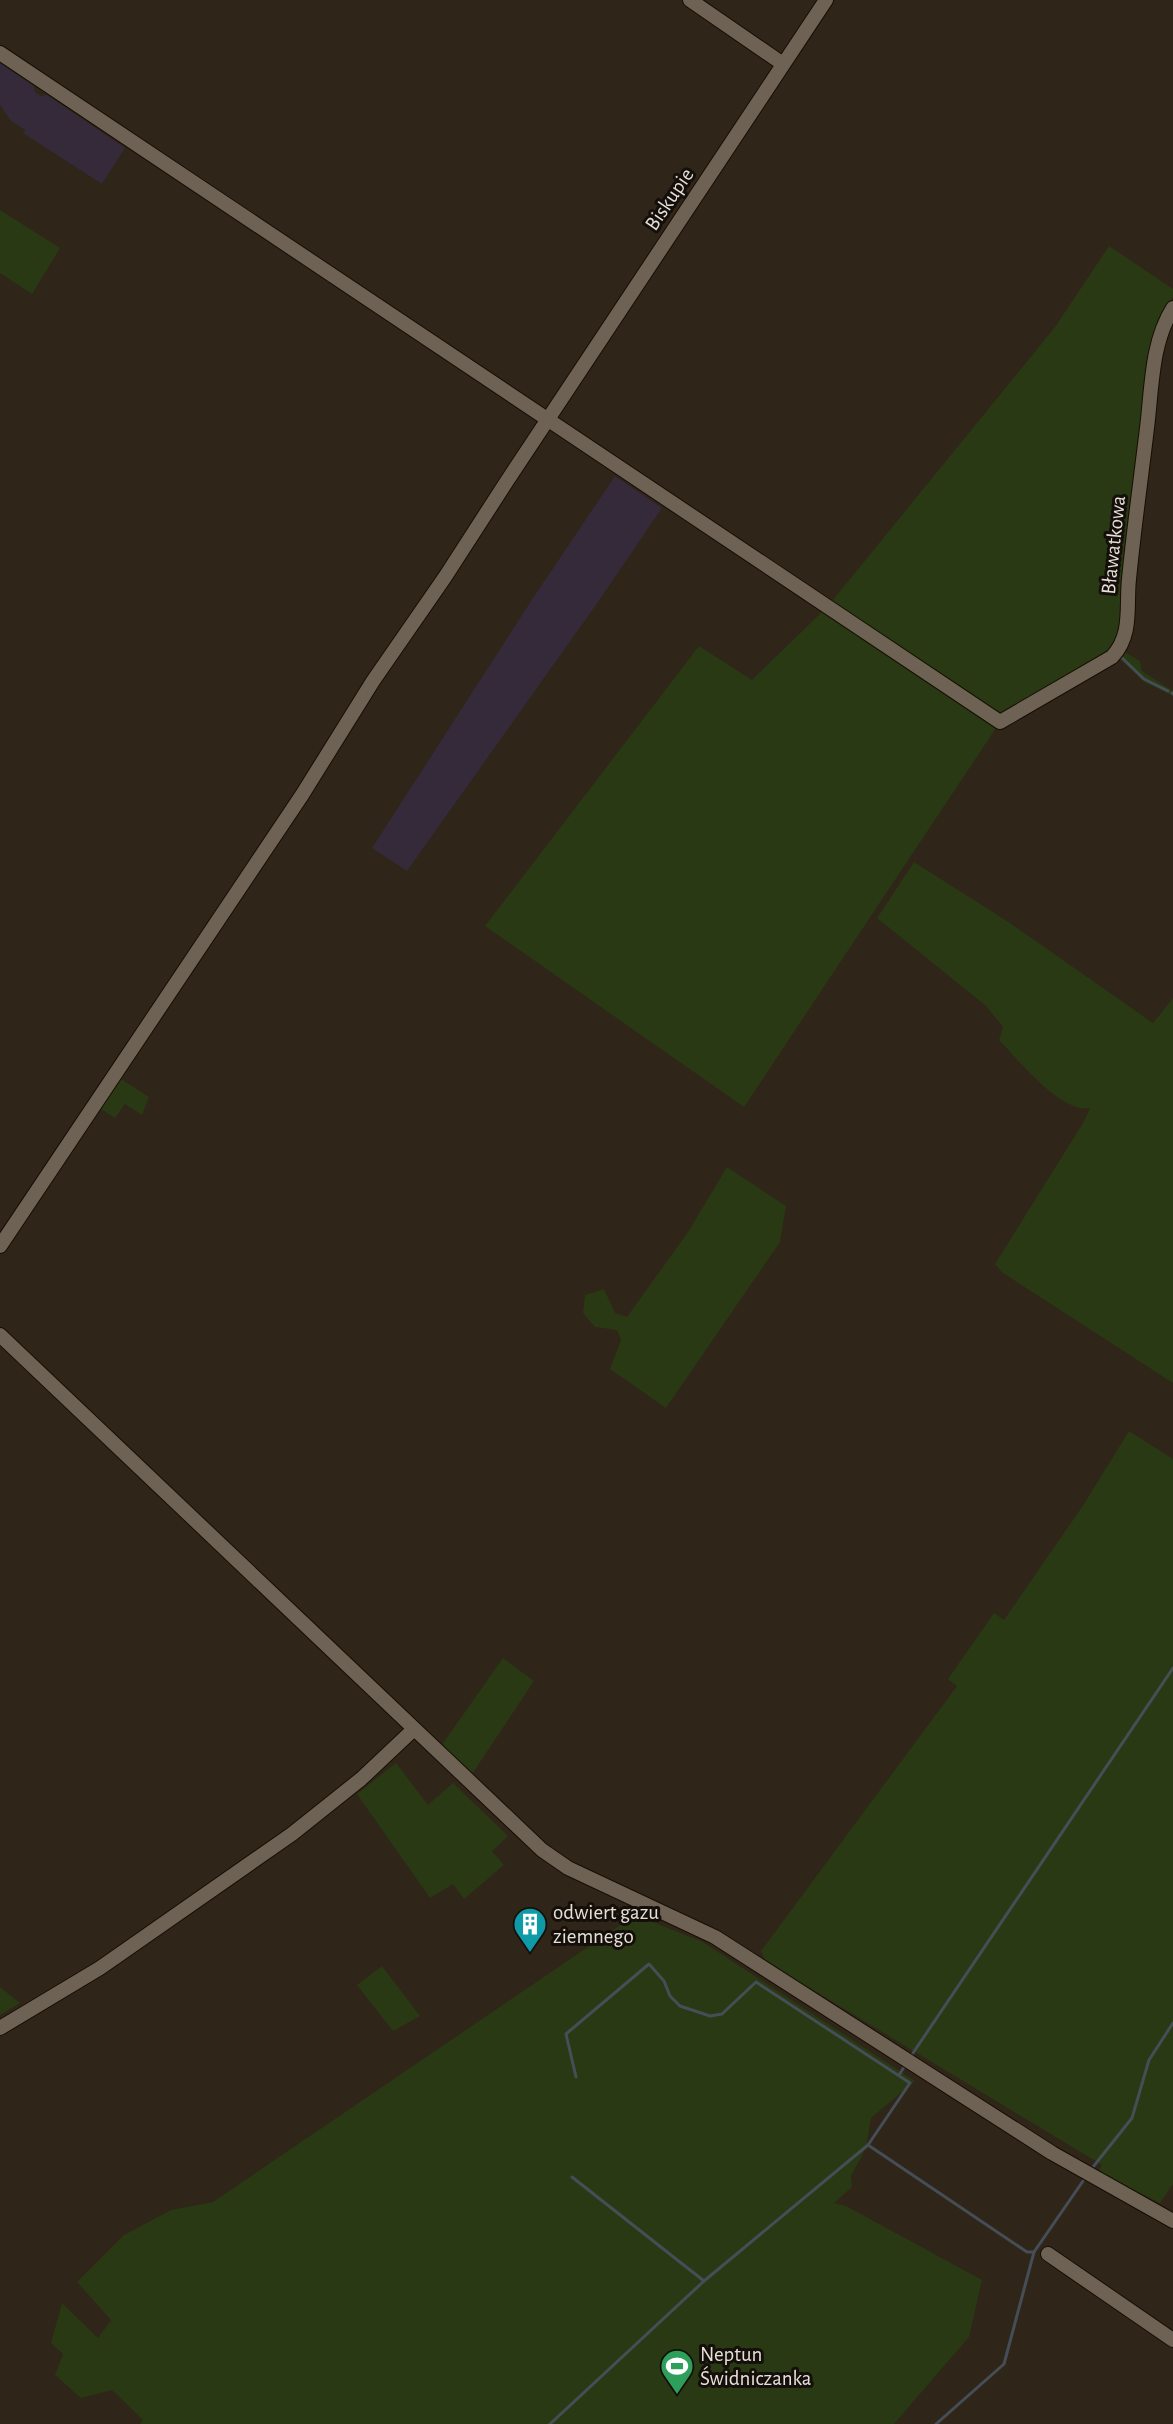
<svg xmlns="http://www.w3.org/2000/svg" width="1173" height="2424" font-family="'Alegreya Sans',sans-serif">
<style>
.industrial{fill:#342a39}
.green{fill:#283913}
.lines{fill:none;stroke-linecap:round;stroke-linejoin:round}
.stream{stroke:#454e56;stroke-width:3}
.minor-casing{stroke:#170e04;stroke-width:16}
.minor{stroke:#6e6254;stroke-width:14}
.labels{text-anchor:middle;stroke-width:6;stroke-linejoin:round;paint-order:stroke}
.street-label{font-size:21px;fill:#e7e0d8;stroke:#140f0a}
.poi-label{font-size:21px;fill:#e7e0d8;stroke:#140f0a;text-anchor:start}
</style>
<rect width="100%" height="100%" fill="#302519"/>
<g class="industrial">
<path d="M0 63 34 86 35 92 41 96 47 95 125 148 102 184 23 133 25 130 11 121 0 105Z"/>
<path d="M615 476 662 508 598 602 407 871 372 848 533 598Z"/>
</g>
<g class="green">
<path d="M0 210 60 248 32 294 0 273Z"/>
<path d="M1109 246 1173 289V297L1156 325 1162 327 1121 648 1000 722 744 1107 485 926 699 646 752 680 828 606 1055 327Z"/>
<path d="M1123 651 1140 661 1142 671 1173 691V696L1144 682 1118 657Z"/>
<path d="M914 862 1007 921 1153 1023 1173 998V1383L1003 1273 995 1264 1083 1123 1090 1108C1063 1115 1017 1059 999 1040L1003 1027 986 1006 877 918Z"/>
<path d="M121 1079 149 1097 142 1115 125 1104 115 1118 101 1109Z"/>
<path d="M727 1167 786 1206 780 1242 666 1408 610 1369 621 1340 617 1330 595 1327 583 1313 585 1295 604 1289 615 1313 627 1317 688 1232Z"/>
<path d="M1129 1431 1173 1459V2184L1160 2203 1098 2172 1102 2165 765 1961 761 1951 957 1686 948 1679 994 1613 1004 1620 1084 1504Z"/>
<path d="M503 1658 534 1681 472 1774 441 1746Z"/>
<path d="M396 1763 428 1805 453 1783 508 1836 492 1851 504 1865 464 1899 453 1884 430 1898 357 1794Z"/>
<path d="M635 1915 703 1942 915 2081 871 2118 866 2148 851 2176 852 2187 834 2203 846 2206 982 2280 969 2337 894 2424H140L143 2420 112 2390 81 2398 55 2375 63 2354 51 2343 62 2303 98 2338 111 2320 77 2282 124 2235 171 2210 213 2202Z"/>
<path d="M382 1966 420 2016 393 2031 357 1985Z"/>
<path d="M0 1987 20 2003 0 2015Z"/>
</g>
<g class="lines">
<g class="stream">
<path d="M1119 655 1144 679 1168 691"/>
<path d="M1172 693 1173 694"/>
<path d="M911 2056 1173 1668"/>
<path d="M899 2075 906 2064"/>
<path d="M868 2145 1027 2252H1034L1004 2364 936 2424"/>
<path d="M1093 2167 1132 2118 1149 2060 1173 2023"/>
<path d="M572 2177 704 2281"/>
<path d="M1034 2252 1083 2181"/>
<path d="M550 2424 704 2281 868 2145 910 2083 756 1982 722 2014 710 2016 680 2006 670 1996 664 1981 649 1964 566 2034 576 2077"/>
</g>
<defs>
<g id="minor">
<path d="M690 0 783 64"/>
<path d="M0 53 1000 722 1112 657C1133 635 1126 606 1129 579 1134 528 1141 478 1147 428 1152 388 1151 343 1173 308"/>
<path d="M0 1246 302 795 373 681 445 577 507 481 826 0"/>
<path d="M0 1335 542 1850 568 1868 715 1937 1052 2153 1173 2221"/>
<path d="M0 2028 100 1968 292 1834 361 1779 414 1729"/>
<path d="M1048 2254 1173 2340"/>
</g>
</defs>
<use href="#minor" class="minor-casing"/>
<use href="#minor" class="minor"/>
</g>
<defs>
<symbol id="building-pin" viewBox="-11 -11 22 30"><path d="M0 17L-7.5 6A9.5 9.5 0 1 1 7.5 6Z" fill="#0f9aa8" stroke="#140f0a"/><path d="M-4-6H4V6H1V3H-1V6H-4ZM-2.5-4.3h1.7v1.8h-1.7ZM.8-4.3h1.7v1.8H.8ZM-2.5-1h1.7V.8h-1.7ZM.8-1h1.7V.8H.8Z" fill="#fff"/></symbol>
<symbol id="stadium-pin" viewBox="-11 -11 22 30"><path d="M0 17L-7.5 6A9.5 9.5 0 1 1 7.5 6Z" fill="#2e9e5b" stroke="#140f0a"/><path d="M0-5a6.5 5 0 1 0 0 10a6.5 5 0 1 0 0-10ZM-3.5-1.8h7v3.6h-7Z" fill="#fff"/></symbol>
</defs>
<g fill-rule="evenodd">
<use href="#building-pin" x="511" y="1905" width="38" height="52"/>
<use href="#stadium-pin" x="658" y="2347" width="38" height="52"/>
</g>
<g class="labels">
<g class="street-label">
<text transform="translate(669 199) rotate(-56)" y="7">Biskupie</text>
<text transform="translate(1113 545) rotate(-84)" y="7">Bławatkowa</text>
</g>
<g class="poi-label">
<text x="553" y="1919">odwiert gazu<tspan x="553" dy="24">ziemnego</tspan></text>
<text x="700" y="2361">Neptun<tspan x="700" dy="24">Świdniczanka</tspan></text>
</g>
</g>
</svg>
